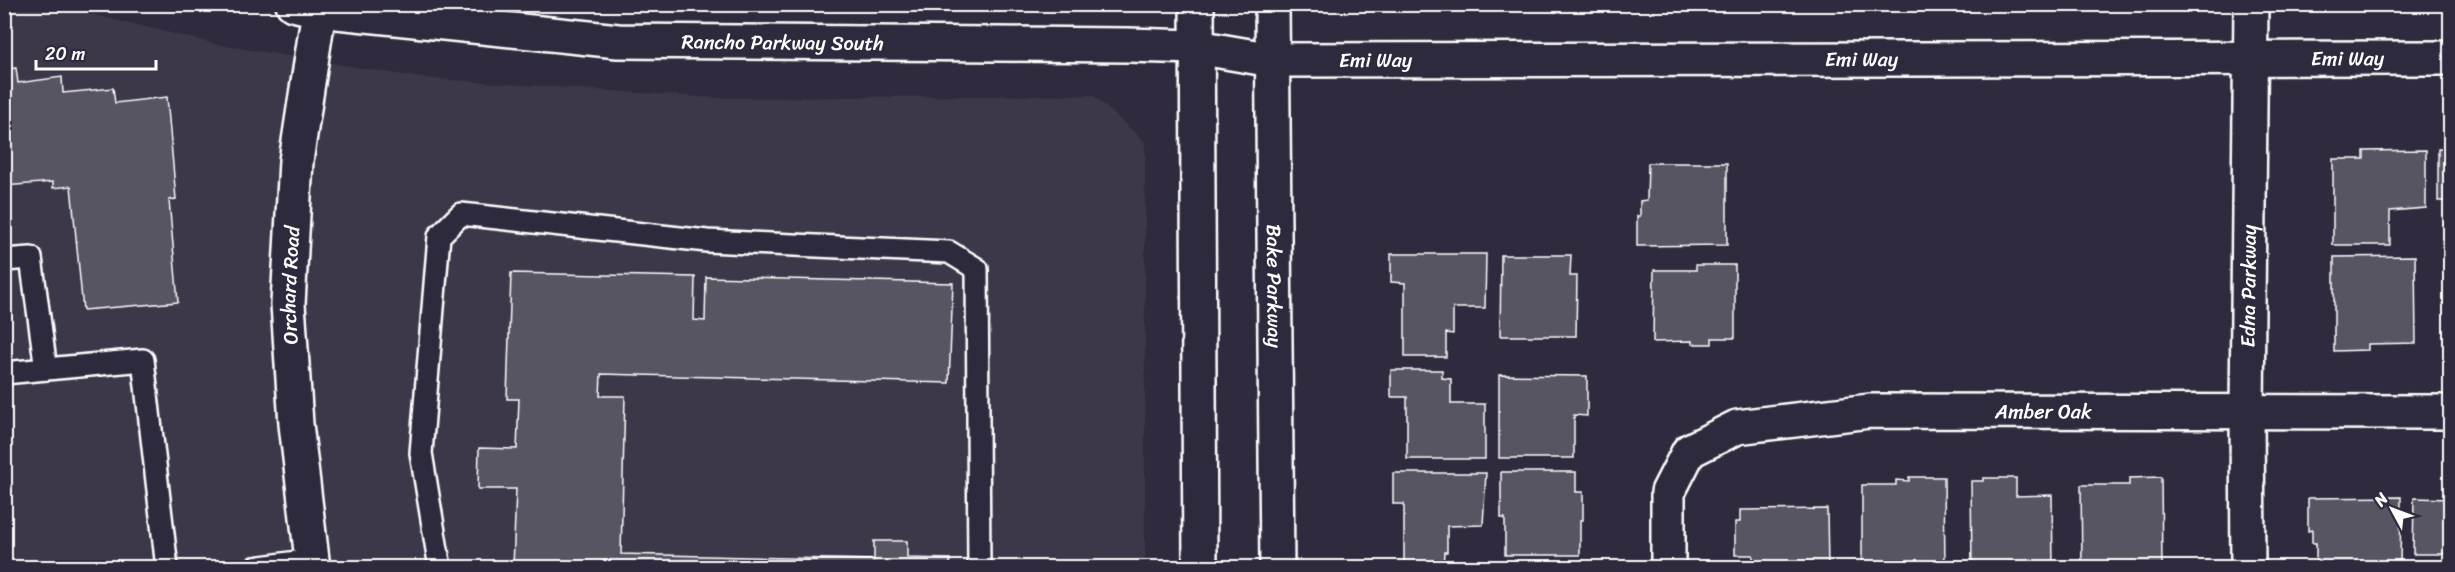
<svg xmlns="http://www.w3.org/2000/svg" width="2455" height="572" font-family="Sriracha,sans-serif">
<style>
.built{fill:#3c3749}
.building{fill:#595564;stroke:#fff;stroke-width:1.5}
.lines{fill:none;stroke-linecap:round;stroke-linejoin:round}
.lane-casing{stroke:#fff;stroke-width:26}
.street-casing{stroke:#fff;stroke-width:38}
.secondary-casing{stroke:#fff;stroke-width:38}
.lane{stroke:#2f2a3d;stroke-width:21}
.street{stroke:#2f2a3d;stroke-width:33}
.secondary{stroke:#2f2a3d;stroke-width:33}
.labels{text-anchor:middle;stroke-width:4.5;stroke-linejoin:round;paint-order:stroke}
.street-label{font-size:20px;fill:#fff;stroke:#2f2a3d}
</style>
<rect width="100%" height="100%" fill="#2f2a3d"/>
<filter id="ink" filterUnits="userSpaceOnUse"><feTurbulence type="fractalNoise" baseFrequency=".0167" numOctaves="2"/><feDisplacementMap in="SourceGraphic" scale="12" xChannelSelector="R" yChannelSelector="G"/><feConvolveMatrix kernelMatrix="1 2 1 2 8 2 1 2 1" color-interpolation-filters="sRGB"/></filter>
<g filter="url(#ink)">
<path class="built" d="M4 5H53L221 45 422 78 715 98 1093 95 1145 142V567H5Z"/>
<g class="building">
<path d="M16 68 18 83 62 77 63 93 113 88 115 103 167 97 176 199 169 200 178 302 83 310 71 186 53 188V182L4 186V69Z"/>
<rect x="2438" y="149" width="12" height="52"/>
<path d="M2426 150V208L2390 211V245H2333V159H2364V151Z"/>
<path d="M1648 163H1727V245L1637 246V216H1640V201L1647 200Z"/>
<path d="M1391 254H1486L1485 308H1453V334L1446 333V357H1405V283L1391 282Z"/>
<path d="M1501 255H1571L1570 276H1577L1576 336H1500Z"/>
<path d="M2415 256 2416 343 2368 344V350L2334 351V257Z"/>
<path d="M1696 265H1735V338H1712V344H1692V341L1653 342 1654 270H1696Z"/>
<path d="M511 273 695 277 694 320 705 321 706 277 953 283 949 383 601 374 600 396H625L621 554 874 560V541H907V558L950 559V568H513L516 489H478L479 448 517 449 519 399H507Z"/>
<path d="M1391 370H1442V378L1451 379V404H1485V459H1407V397H1391Z"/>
<path d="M1499 375 1587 376V416L1574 415V458H1499Z"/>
<path d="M1501 472H1576V492H1583V520H1580V555H1505V518H1501Z"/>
<path d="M1393 473H1486L1483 525 1447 526V552H1444L1443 568H1404V504H1393Z"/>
<path d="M1909 477H1944L1945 568H1862V485H1896V480L1909 481Z"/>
<path d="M2161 477 2162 568H2082L2081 485H2129V478Z"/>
<path d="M1983 478H2016V496L2052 495 2053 568H1972L1971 481H1983Z"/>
<path d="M2401 497 2400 568H2316V543H2312V530L2308 531V498Z"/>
<path d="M2414 498 2450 499V554H2413Z"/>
<path d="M1827 509 1828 568H1753V555H1735V522H1740V510Z"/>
</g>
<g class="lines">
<defs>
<g id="lane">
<path d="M4 260 31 258 46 369"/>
<path d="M4 373 143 360 167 568"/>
<path d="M254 568 311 560"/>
<path d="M440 568 421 453 439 236 461 214 707 241 949 252 977 269 979 568"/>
</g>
<g id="street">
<path id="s1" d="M1668 568V492L1689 451 1737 427 1870 411 2450 412"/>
<path id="s2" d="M2248 568 2247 411 2251 4"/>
</g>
<g id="secondary">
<path id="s3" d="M293 4 318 10 618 41 1128 45 1197 47 1272 60 2450 58"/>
<path d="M1197 4 1200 568"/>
<path id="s4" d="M1272 4 1277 568"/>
<path id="s5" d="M313 568 296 424 288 304 296 161 320 4"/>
</g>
</defs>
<use href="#lane" class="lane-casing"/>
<use href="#street" class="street-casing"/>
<use href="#secondary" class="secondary-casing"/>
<use href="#lane" class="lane"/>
<use href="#street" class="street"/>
<use href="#secondary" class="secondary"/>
</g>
</g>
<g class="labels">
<g class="street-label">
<text dy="7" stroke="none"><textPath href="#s3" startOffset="492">Rancho Parkway South</textPath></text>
<text dy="7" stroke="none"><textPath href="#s3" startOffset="2058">Emi Way</textPath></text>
<text dy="7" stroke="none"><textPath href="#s3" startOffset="1572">Emi Way</textPath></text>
<text dy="7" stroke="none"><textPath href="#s3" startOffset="1086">Emi Way</textPath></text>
<text dy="7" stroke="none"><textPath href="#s5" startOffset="284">Orchard Road</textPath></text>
<text dy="7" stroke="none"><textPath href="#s4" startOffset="282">Bake Parkway</textPath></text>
<text dy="7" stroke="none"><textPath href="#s2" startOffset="282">Edna Parkway</textPath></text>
<text dy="7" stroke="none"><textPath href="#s1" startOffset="483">Amber Oak</textPath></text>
</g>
</g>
<rect width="2455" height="572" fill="none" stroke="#2f2a3d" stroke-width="24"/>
<rect x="12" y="12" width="2431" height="548" fill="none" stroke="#fff" stroke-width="2" filter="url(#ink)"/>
<g transform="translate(2392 509) rotate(311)" stroke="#2f2a3d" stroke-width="4.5" paint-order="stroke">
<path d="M0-4.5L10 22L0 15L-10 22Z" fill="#ffffff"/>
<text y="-9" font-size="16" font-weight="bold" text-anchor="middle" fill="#ffffff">N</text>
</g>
<path d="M36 60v9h120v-9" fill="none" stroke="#ffffff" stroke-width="3"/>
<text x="45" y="60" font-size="18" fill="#ffffff" stroke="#2f2a3d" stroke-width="4.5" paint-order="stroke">20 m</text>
</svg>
